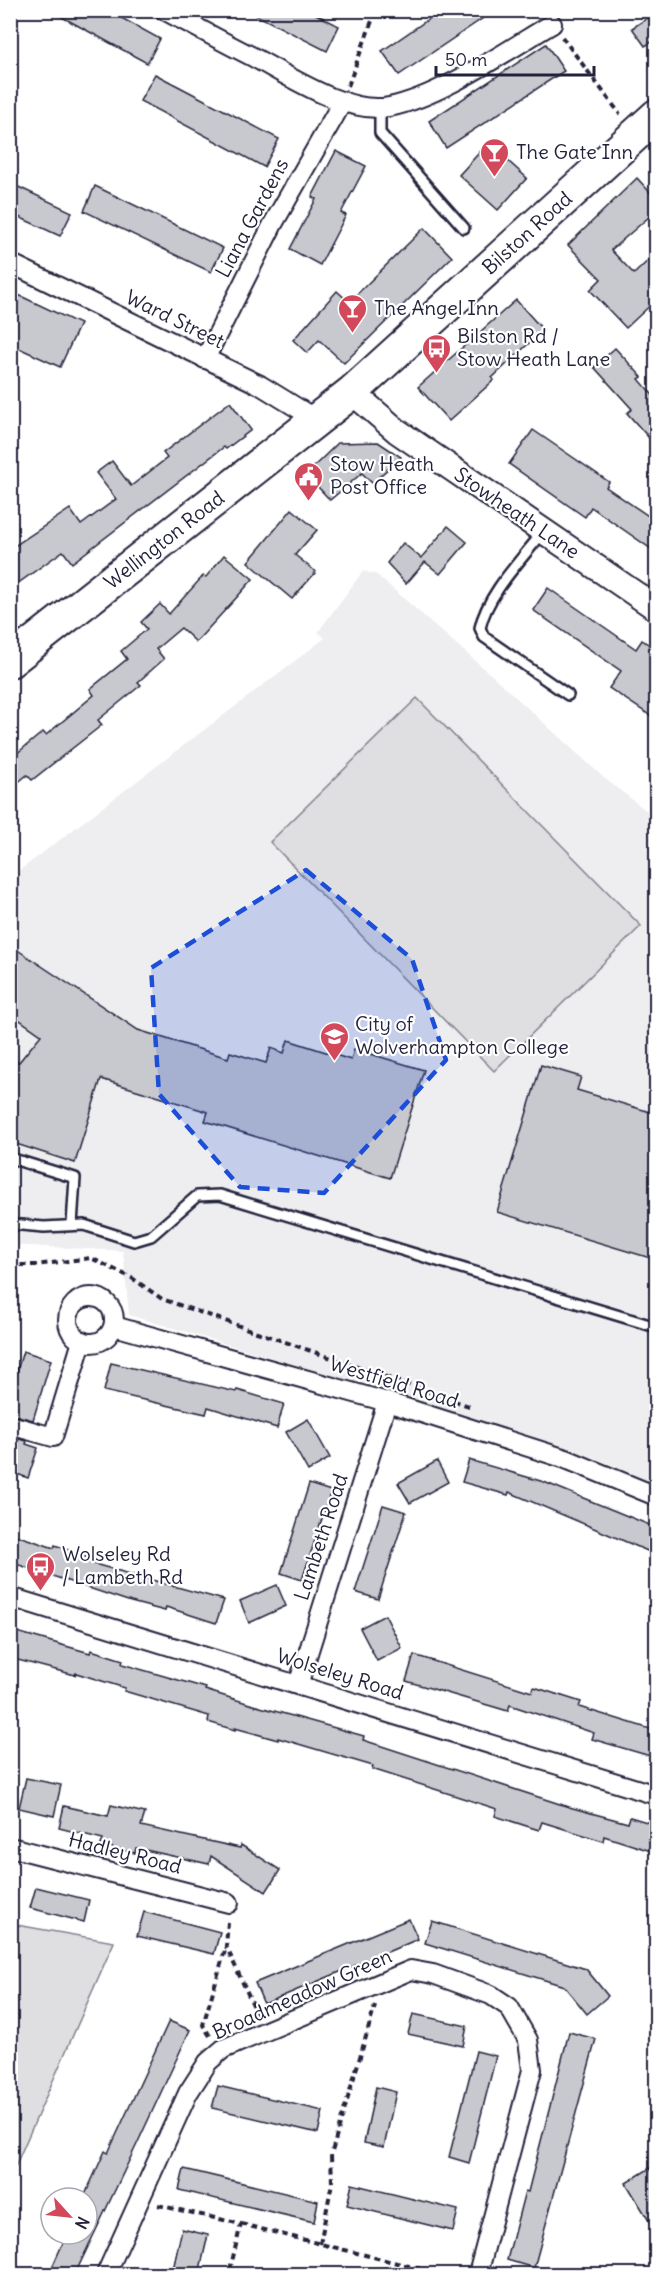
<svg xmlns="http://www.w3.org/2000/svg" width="667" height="2285" font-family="Delius,sans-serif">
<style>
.built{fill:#eeeef1}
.green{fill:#dfdfe2;stroke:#80808e;stroke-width:1.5}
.building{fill:#c8c8cf;stroke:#22223b;stroke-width:1.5}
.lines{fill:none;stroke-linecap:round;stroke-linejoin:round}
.lane-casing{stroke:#22223b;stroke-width:14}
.street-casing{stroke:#22223b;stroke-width:22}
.secondary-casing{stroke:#22223b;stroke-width:28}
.highway-casing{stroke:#22223b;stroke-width:36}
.path{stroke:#22223b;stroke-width:4;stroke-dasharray:6 4.5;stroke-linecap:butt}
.lane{stroke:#fff;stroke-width:9}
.street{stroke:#fff;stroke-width:18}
.secondary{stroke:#fff;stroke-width:24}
.highway{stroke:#fff;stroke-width:32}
.marked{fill:#1d4ed8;fill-opacity:0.2;stroke:#1d4ed8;stroke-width:4.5;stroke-dasharray:12 8;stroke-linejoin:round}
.labels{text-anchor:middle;stroke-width:4.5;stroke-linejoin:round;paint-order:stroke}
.poi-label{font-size:20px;fill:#22223b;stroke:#fff;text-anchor:start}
.street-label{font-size:20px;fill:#22223b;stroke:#fff}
</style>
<rect width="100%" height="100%" fill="#fff"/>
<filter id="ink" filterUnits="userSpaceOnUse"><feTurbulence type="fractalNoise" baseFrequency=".0167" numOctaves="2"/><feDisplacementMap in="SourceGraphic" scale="12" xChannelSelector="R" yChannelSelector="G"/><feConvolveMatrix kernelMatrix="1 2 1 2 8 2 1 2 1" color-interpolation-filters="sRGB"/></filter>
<g filter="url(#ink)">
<path class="built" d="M363 571 377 575 497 680 604 778 656 818V1484L595 1458 467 1416 129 1315 123 1251 11 1245V877L325 638 318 632Z"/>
<g class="green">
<path d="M417 698 641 926 494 1071 270 842Z"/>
<path d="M11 1924 114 1942 11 2176 10 1924Z"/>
</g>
<g class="building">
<path d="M49 10H107L160 39 147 63Z"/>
<path d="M246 10H308L339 26 327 51Z"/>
<path d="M442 10H495L399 75 382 51Z"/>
<path d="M657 12V39L645 46 632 28Z"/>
<path d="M546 44 564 71 446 148 429 121Z"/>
<path d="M155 74 279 139 264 167 140 101Z"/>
<path d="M488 143 527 178 498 210 459 175Z"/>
<path d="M336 151 366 166 341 213 346 215 320 265 290 249 316 199 312 197Z"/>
<path d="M637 178 657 200V210L611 250 634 274 657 252V299L626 328 590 290 601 279 568 245Z"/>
<path d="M10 183 72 212 60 236 10 213Z"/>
<path d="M95 186 223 248 211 272 84 211Z"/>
<path d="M424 228 452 257 344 363 319 340 307 353 293 340 337 291 349 302Z"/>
<path d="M10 291 80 324 60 367 10 344Z"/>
<path d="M516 300 543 330 492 378 494 380 449 421 418 387Z"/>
<path d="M615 348 642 377 639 379 657 400V447L627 413 632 409 594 367Z"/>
<path d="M230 402 251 430 226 449 224 447 72 563 63 551 10 589V549L70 509 81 525 116 499 96 473 112 461 131 486 167 458 163 453Z"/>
<path d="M533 430 609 482 606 487 657 522V553L591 507 585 517 509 464Z"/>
<path d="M378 442 401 457 372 483 362 473 330 500 306 474 338 443Z"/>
<path d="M292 509 317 530 295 555 316 572 292 599 248 562Z"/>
<path d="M448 526 467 542 440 574 425 562 406 584 387 563 403 543 421 558Z"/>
<path d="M224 555 253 579 238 596 196 642 181 628 156 649 164 659 138 682 141 685 98 720 102 725 32 780 27 775 10 789V759L43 732 46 735 94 695 90 689 127 659 121 651 147 629 141 622 160 604 169 614 203 576 206 577Z"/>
<path d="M548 588 636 649 642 640 657 650V720L609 688 621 671 533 610Z"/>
<path d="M10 945 138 1030 228 1058 230 1052 266 1063 271 1048 284 1053 288 1040 351 1060 354 1049 424 1070 390 1178 205 1121 208 1112 101 1079 75 1163 10 1142V1059L19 1062 41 1035 10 1013Z"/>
<path d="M541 1065 581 1077 577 1090 657 1114V1260L497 1212Z"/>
<path d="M23 1351 51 1360 33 1420 10 1414V1394Z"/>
<path d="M111 1363 236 1392 237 1390 284 1404 277 1428 208 1407 206 1414 104 1391Z"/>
<path d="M308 1419 330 1458 308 1471 286 1432Z"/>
<path d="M10 1437 27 1441 26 1444 38 1448 28 1478 17 1474 15 1482 10 1481Z"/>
<path d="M469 1460 544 1482 657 1528V1555L509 1492 508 1495 462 1482Z"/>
<path d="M437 1461 448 1482 410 1503 398 1483Z"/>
<path d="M309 1484 331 1491 302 1580 281 1573Z"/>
<path d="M383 1505 406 1512 378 1599 355 1592Z"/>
<path d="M10 1533 54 1548 55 1545 89 1558 87 1562 224 1600 216 1623 166 1607 165 1611 131 1602 10 1562Z"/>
<path d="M277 1585 286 1606 249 1623 240 1601Z"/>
<path d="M385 1615 402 1648 377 1661 360 1628Z"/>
<path d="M10 1630 90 1653 91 1650 123 1660 122 1664 206 1688 205 1690 253 1705 364 1736 363 1740 569 1807 628 1823 630 1817 657 1825V1853L604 1836 603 1841 542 1822 539 1830 495 1816 497 1809 372 1769 373 1766 278 1738V1740L235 1728V1730L208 1722 209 1716 124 1691 125 1688 76 1673 75 1675 10 1658Z"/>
<path d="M414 1655 532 1692 534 1687 581 1702 579 1707 657 1731V1758L592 1739 594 1733 510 1705 508 1711 406 1681Z"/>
<path d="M26 1778 61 1785 54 1816 19 1808Z"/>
<path d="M111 1805 145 1813 141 1826 240 1848 241 1845 280 1870 266 1892 211 1856 209 1864 136 1848 135 1853 101 1845 103 1839 59 1828 64 1806 108 1816Z"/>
<path d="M36 1887 89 1900 84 1922 30 1908Z"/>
<path d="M144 1912 220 1932 214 1954 137 1936Z"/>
<path d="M409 1919 418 1939 264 2004 255 1983Z"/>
<path d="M432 1921 586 1969 608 1996 587 2014 564 1986 425 1943Z"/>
<path d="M413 2014 467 2026 463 2046 408 2034Z"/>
<path d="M169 2021 190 2030 138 2142 75 2274H49L67 2234H87V2198L84 2197 105 2151 108 2153Z"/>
<path d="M569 2032 596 2039 534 2268 507 2260 525 2191 528 2192Z"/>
<path d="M476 2051 496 2056 469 2163 449 2157Z"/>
<path d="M218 2086 323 2111 318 2133 212 2108Z"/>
<path d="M376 2087 396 2092 384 2147 364 2143Z"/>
<path d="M650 2168 657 2180V2234L626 2183Z"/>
<path d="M184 2169 318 2201 314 2222 179 2190Z"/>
<path d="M352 2184 458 2210 453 2231 347 2205Z"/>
<path d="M182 2229 208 2235 199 2274H172Z"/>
</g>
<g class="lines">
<defs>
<g id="lane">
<path d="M380 107V133L464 228"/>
<path d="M543 532C522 559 487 594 480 628L484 637 568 695"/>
<path d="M10 1158 75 1178 72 1225"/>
<path d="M10 1224 44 1227 84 1225 134 1241 151 1236 197 1196 220 1195 656 1327"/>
</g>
<g id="street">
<path d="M164 10C194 26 223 42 253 57 289 76 347 115 389 107 440 97 506 51 552 24"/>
<path d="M10 263 260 385 317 420"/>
<path d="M205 359 273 224 343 101"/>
<circle cx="91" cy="1320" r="23"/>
<path d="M114 1326 387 1402 566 1459 656 1496"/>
<path d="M10 1425 53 1437 82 1341"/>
<path d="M10 1597 656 1795"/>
<path d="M298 1685 387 1402"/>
<path d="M10 1847 229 1903"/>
<path d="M106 2274 188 2093 208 2062 223 2049 411 1970 433 1974 491 1995 509 2007 528 2040 532 2070 478 2274"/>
</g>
<path id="secondary" d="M352 392 397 431 656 608"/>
<path id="highway" d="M10 661 352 392 656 116"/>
</defs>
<use href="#lane" class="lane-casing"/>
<use href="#street" class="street-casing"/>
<use href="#secondary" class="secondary-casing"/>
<use href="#highway" class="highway-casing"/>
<g class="path">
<path d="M562 37 620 114"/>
<path d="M348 86 376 10"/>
<path d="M10 1265H36L91 1258 132 1278 162 1299 472 1407"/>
<path d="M228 1922 226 1946 258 2016"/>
<path d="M210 2036 203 2025 226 1947"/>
<path d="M158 2205 241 2224 229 2274"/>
<path d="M241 2224 441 2274"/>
<path d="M320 2244 332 2183 331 2155 375 2006"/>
</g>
<use href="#lane" class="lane"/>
<use href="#street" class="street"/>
<use href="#secondary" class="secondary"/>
<use href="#highway" class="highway"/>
</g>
</g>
<path class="marked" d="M306 870 412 959 446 1060 324 1193 240 1187 159 1094 151 968Z"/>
<defs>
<symbol id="bar-pin" viewBox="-11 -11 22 30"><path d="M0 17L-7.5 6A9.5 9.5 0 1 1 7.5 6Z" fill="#d1495b" stroke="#fff"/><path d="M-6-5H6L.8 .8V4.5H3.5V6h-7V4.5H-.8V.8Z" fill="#fff"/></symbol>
<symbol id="bus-pin" viewBox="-11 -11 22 30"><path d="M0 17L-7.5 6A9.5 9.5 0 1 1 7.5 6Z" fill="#d1495b" stroke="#fff"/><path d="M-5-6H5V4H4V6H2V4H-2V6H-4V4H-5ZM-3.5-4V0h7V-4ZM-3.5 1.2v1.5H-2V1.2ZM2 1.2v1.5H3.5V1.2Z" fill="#fff"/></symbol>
<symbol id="civic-pin" viewBox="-11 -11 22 30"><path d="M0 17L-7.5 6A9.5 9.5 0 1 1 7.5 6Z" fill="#d1495b" stroke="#fff"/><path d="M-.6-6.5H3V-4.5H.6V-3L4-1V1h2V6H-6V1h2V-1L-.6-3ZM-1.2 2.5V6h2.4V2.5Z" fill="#fff"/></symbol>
<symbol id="university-pin" viewBox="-11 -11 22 30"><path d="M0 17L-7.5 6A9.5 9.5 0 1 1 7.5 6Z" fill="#d1495b" stroke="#fff"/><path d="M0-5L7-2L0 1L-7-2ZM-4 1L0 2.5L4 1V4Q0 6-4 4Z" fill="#fff"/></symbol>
</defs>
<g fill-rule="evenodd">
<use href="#bar-pin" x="478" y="136" width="33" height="45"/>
<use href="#bar-pin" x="336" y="292" width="33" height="45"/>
<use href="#bus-pin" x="420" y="332" width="33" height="45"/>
<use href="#civic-pin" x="292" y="460" width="33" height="45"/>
<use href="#university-pin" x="318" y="1020" width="33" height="45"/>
<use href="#bus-pin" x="24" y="1550" width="33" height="45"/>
</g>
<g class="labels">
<g class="poi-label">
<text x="516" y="159">The Gate Inn</text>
<text x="374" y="315">The Angel Inn</text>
<text x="457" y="343">Bilston Rd /<tspan x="457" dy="23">Stow Heath Lane</tspan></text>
<text x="330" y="471">Stow Heath<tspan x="330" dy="23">Post Office</tspan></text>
<text x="355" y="1031">City of<tspan x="355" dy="23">Wolverhampton College</tspan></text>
<text x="62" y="1561">Wolseley Rd<tspan x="62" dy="23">/ Lambeth Rd</tspan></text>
</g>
<g class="street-label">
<text transform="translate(252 218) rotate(-62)" y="7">Liana Gardens</text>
<text transform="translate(527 233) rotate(-42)" y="7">Bilston Road</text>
<text transform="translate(175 319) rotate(26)" y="7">Ward Street</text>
<text transform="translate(517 513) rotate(34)" y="7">Stowheath Lane</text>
<text transform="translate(164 540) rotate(-38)" y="7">Wellington Road</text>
<text transform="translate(394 1382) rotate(17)" y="7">Westfield Road</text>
<text transform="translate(321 1537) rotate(-72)" y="7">Lambeth Road</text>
<text transform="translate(340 1674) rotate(17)" y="7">Wolseley Road</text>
<text transform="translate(125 1853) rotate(14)" y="7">Hadley Road</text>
<text transform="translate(302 1994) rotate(-24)" y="7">Broadmeadow Green</text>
</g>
</g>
<rect width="667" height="2285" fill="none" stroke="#fff" stroke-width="36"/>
<rect x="18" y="18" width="631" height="2249" fill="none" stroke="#22223b" stroke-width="2" filter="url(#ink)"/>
<g transform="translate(69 2216) rotate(117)"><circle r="28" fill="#ffffff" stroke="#a7a7b1" stroke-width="1.5"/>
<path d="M0-4.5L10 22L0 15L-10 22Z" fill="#d1495b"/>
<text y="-9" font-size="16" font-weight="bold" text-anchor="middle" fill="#22223b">N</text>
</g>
<path d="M436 66v9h158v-9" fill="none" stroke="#22223b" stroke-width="3"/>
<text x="445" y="66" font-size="18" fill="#22223b" stroke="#ffffff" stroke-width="4.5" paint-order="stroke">50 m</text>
</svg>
